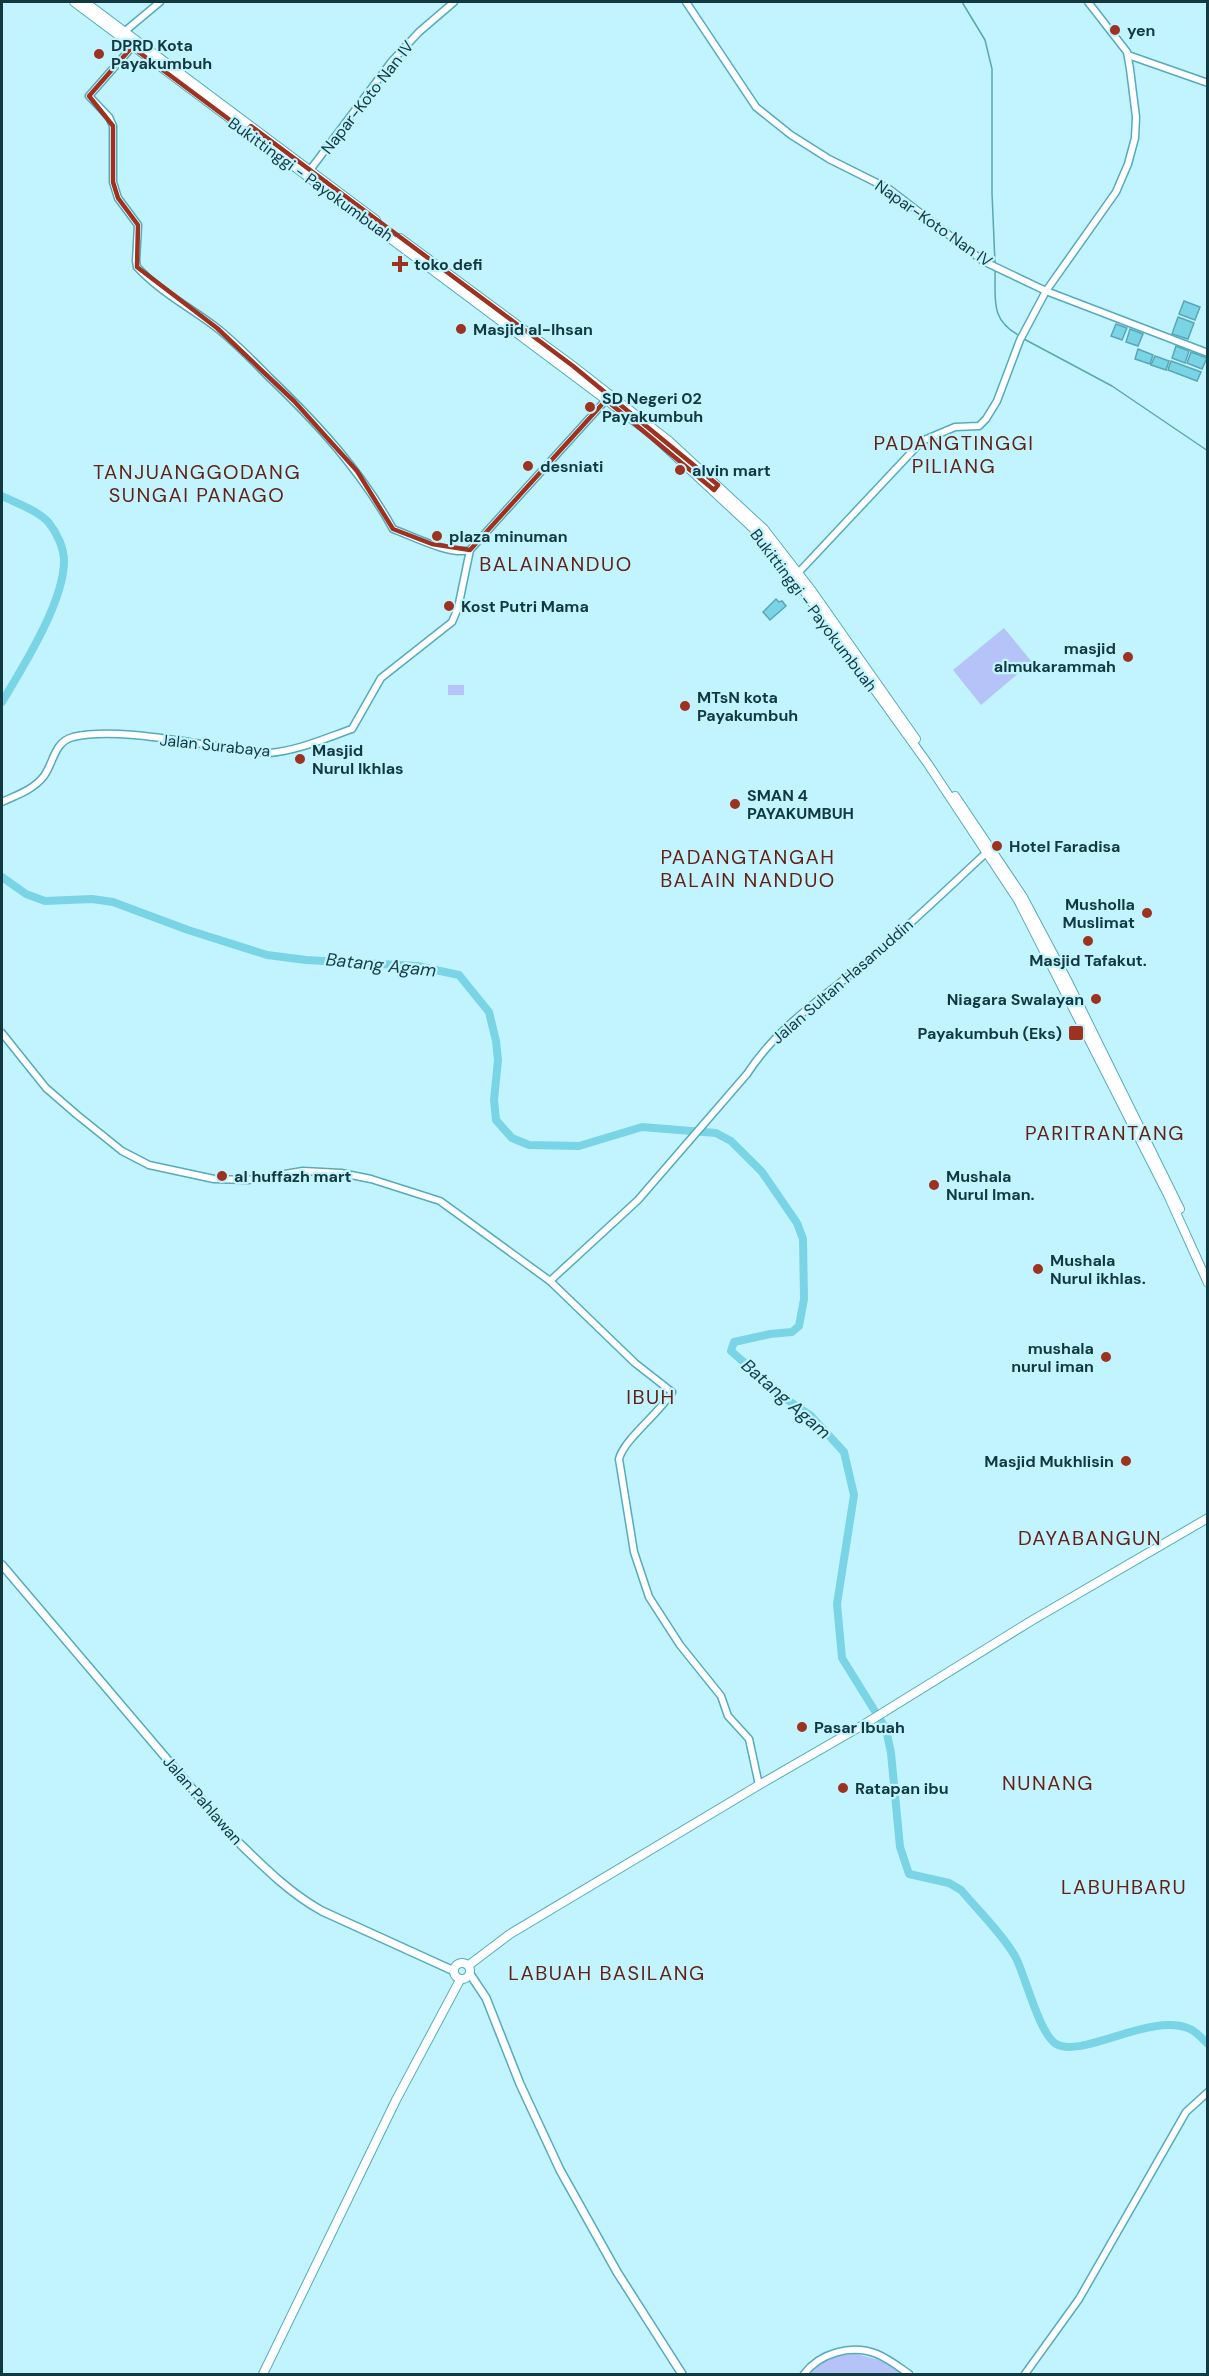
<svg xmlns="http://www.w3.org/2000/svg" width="1209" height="2376" font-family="'DM Sans',sans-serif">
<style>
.green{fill:#b5c3f8}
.water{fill:#79d4e6;stroke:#5aa6b4;stroke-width:1.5}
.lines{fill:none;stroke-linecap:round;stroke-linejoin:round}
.stream{stroke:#5aa6b4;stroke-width:1.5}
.river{stroke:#79d4e6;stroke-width:8}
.tertiary-casing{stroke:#53abbd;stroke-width:9}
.secondary-casing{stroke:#53abbd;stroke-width:10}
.primary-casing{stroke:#53abbd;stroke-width:10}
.trunk-casing{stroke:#53abbd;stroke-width:10}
.tertiary{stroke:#fff;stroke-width:6}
.secondary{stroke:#fff;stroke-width:7}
.primary{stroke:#fff;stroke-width:8}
.trunk{stroke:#fff;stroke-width:8}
.marked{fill:none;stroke:#9c321f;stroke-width:4.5;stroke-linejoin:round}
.poi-dot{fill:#9c321f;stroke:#c2f4ff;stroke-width:2}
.labels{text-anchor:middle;stroke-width:4.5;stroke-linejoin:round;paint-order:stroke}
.poi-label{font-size:16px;font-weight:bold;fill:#133940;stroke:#c2f4ff;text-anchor:start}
.street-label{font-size:16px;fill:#133940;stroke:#c2f4ff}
.water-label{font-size:18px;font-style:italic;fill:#174149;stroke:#c2f4ff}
.quarter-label{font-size:20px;letter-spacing:1.5px;fill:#642114;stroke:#c2f4ff}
</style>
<rect width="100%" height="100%" fill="#c2f4ff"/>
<g class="green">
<path d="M1004 628 1032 662 981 705 953 670Z"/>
<rect x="448" y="685" width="16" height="10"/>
<path d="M856 2354 880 2360 903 2374H808C822 2359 836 2355 856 2354Z"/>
</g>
<g class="water">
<path d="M1184 301 1200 307 1195 320 1179 314Z"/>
<path d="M1178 317 1194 323 1188 339 1172 334Z"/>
<path d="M1116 324 1127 328 1122 340 1111 336Z"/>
<path d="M1130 329 1143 334 1138 346 1126 342Z"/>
<path d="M1176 346 1189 351 1185 363 1172 358Z"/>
<path d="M1138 349 1153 355 1150 364 1135 359Z"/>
<path d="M1191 352 1207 358 1202 369 1187 363Z"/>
<path d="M1155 356 1169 361 1166 370 1151 365Z"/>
<path d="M1171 361 1201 372 1197 381 1168 370Z"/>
<path d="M776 599 779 602 782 601 786 606 770 620 763 612Z"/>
</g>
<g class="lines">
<g class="stream">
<path d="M962 2 985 40 992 69V193L995 263"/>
<path d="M995 268C996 299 989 320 1020 336"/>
<path d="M1024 339 1112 386 1208 451"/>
</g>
<g class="river">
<path d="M2 496C16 503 39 511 49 523 57 533 64 548 64 561 64 602 23 667 2 702"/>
<path d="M2 877 26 894 45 901 92 899 113 902 188 930 267 955 306 960 417 966 459 975 489 1012 496 1041 498 1060 494 1100 496 1120 512 1138 529 1145 579 1146 642 1127 716 1133 731 1141 762 1172 797 1223 803 1239 804 1299 799 1326 792 1332 770 1334 734 1342 731 1351 786 1399 810 1415 844 1452 854 1495 837 1604 842 1658 886 1729 891 1753 900 1847 909 1874 949 1883 961 1890C976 1908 1006 1938 1016 1958 1026 1978 1039 2033 1056 2044 1082 2059 1153 2011 1190 2029 1196 2031 1203 2040 1208 2044"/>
</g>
<defs>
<g id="tertiary">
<path d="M686 2 756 107 791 135 829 159 889 189 983 261 1046 291 1208 353"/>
<path d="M124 32 160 2"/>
<path d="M132 47 89 96 109 117 113 126V182L118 198 138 225 136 261 137 267C160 292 191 308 217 328 236 343 253 361 270 378 318 424 361 471 393 529 412 536 451 556 470 550"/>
<path d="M1128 55 1208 83"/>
<path d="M310 170 392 61 419 32 454 2"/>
<path d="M799 572 922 441 955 427 979 426 986 419 997 401 1020 340 1046 291 1116 192 1128 164 1135 138 1136 117 1130 69 1127 52 1088 2"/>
<path d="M2 802C17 795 33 790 44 776 54 762 54 742 73 737 117 727 187 743 232 748 244 749 257 753 269 753 297 751 326 738 352 729L381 678 452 622 458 608 470 550 606 400"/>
<path d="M2 1033 46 1088 76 1114 122 1151 149 1165 214 1179 248 1180 303 1171 341 1173 371 1179 440 1201 550 1281 635 1363 672 1392C660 1413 624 1439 619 1459L634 1552 649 1597 680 1645 721 1696 728 1716 749 1739 759 1785"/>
<path d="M550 1281 638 1200 747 1074C777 1027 825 996 867 961 908 927 947 889 986 853"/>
<path d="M804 2374C820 2353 851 2344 877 2354 889 2359 899 2367 909 2374"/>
<path d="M1025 2374 1079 2299 1186 2112 1208 2092"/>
</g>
<g id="secondary">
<path d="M2 1565 234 1838C262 1865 288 1892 322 1911L454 1971"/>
<path d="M470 1974 486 1998 520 2084 560 2170 617 2272 682 2374"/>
</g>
<g id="primary">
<circle cx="462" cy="1971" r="8"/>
<path d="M469 1965 510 1934 759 1785 863 1725 1031 1621 1208 1518"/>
<path d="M263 2374 396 2100 460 1980"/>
</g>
<g id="trunk">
<path d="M74 2 653 435 757 532 793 576 928 764 1018 900 1168 1195 1208 1283"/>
<path d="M85 2 376 220"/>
<path d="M400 238 573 366 669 441 764 529 812 591 916 739"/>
<path d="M955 796 1023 897 1067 980 1180 1209"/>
</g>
</defs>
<use href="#tertiary" class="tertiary-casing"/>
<use href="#secondary" class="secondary-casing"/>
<use href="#primary" class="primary-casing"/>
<use href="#trunk" class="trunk-casing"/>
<use href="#tertiary" class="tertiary"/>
<use href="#secondary" class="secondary"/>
<use href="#primary" class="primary"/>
<use href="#trunk" class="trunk"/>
</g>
<path class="marked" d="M132 47 246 132 251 126 573 366 718 485 714 490 606 400 470 550 432 544 393 529 357 471 294 401 217 328 137 267 138 225 118 198 113 182V126L89 96Z"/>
<g class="poi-dot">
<circle cx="1115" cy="30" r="6"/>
<circle cx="99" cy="54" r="6"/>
<path d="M397 255h6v6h6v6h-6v6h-6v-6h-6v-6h6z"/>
<circle cx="461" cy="329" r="6"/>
<circle cx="590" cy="407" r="6"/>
<circle cx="528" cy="466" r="6"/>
<circle cx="680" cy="470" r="6"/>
<circle cx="437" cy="536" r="6"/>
<circle cx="449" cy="606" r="6"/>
<circle cx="1128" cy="657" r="6"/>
<circle cx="685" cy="706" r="6"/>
<circle cx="300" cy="759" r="6"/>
<circle cx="735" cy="804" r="6"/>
<circle cx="997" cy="846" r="6"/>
<circle cx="1147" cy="913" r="6"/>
<circle cx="1088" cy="941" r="6"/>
<circle cx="1096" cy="999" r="6"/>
<rect x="1068" y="1025" width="16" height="16" rx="3"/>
<circle cx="222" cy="1176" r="6"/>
<circle cx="934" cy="1185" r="6"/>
<circle cx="1038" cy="1269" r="6"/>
<circle cx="1106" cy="1357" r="6"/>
<circle cx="1126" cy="1461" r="6"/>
<circle cx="802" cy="1727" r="6"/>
<circle cx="843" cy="1788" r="6"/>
</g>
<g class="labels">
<g class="poi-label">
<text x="1127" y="36">yen</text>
<text x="111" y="51">DPRD Kota<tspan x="111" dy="18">Payakumbuh</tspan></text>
<text x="414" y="270">toko defi</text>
<text x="473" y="335">Masjid al-Ihsan</text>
<text x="602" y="404">SD Negeri 02<tspan x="602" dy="18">Payakumbuh</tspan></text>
<text x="540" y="472">desniati</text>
<text x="692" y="476">alvin mart</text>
<text x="449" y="542">plaza minuman</text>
<text x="461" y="612">Kost Putri Mama</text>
<text x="1116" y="654" text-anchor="end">masjid<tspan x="1116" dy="18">almukarammah</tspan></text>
<text x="697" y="703">MTsN kota<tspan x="697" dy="18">Payakumbuh</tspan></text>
<text x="312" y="756">Masjid<tspan x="312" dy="18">Nurul Ikhlas</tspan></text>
<text x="747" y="801">SMAN 4<tspan x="747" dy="18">PAYAKUMBUH</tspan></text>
<text x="1009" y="852">Hotel Faradisa</text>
<text x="1135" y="910" text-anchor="end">Musholla<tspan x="1135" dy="18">Muslimat</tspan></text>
<text x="1088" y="966" text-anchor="middle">Masjid Tafakut.</text>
<text x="1084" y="1005" text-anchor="end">Niagara Swalayan</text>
<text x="1062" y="1039" text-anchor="end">Payakumbuh (Eks)</text>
<text x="234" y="1182">al huffazh mart</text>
<text x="946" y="1182">Mushala<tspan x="946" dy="18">Nurul Iman.</tspan></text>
<text x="1050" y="1266">Mushala<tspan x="1050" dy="18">Nurul ikhlas.</tspan></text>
<text x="1094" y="1354" text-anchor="end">mushala<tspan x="1094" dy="18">nurul iman</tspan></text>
<text x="1114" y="1467" text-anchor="end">Masjid Mukhlisin</text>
<text x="814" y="1733">Pasar Ibuah</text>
<text x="855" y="1794">Ratapan ibu</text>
</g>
<g class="street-label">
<text transform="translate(367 97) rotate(-52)" y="6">Napar-Koto Nan IV</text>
<text transform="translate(311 179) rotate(36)" y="6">Bukittinggi - Payokumbuah</text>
<text transform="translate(934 223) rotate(35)" y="6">Napar-Koto Nan IV</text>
<text transform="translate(814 610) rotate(53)" y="6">Bukittinggi - Payokumbuah</text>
<text transform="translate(215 745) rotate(6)" y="6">Jalan Surabaya</text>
<text transform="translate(842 981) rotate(-41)" y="6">Jalan Sultan Hasanuddin</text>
<text transform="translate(203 1800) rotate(49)" y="6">Jalan Pahlawan</text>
</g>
<g class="water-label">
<text transform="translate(381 965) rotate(6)" y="6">Batang Agam</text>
<text transform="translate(786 1399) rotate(41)" y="6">Batang Agam</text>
</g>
<g class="quarter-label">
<text x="954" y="450">PADANGTINGGI<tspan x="954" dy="23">PILIANG</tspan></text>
<text x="197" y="479">TANJUANGGODANG<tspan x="197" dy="23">SUNGAI PANAGO</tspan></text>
<text x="556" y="571">BALAINANDUO</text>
<text x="748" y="864">PADANGTANGAH<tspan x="748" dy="23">BALAIN NANDUO</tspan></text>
<text x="1105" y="1140">PARITRANTANG</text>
<text x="651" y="1404">IBUH</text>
<text x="1090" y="1545">DAYABANGUN</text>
<text x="1048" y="1790">NUNANG</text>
<text x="1124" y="1894">LABUHBARU</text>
<text x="607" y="1980">LABUAH BASILANG</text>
</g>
</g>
<rect width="1209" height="2376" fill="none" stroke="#133940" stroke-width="6"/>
</svg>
